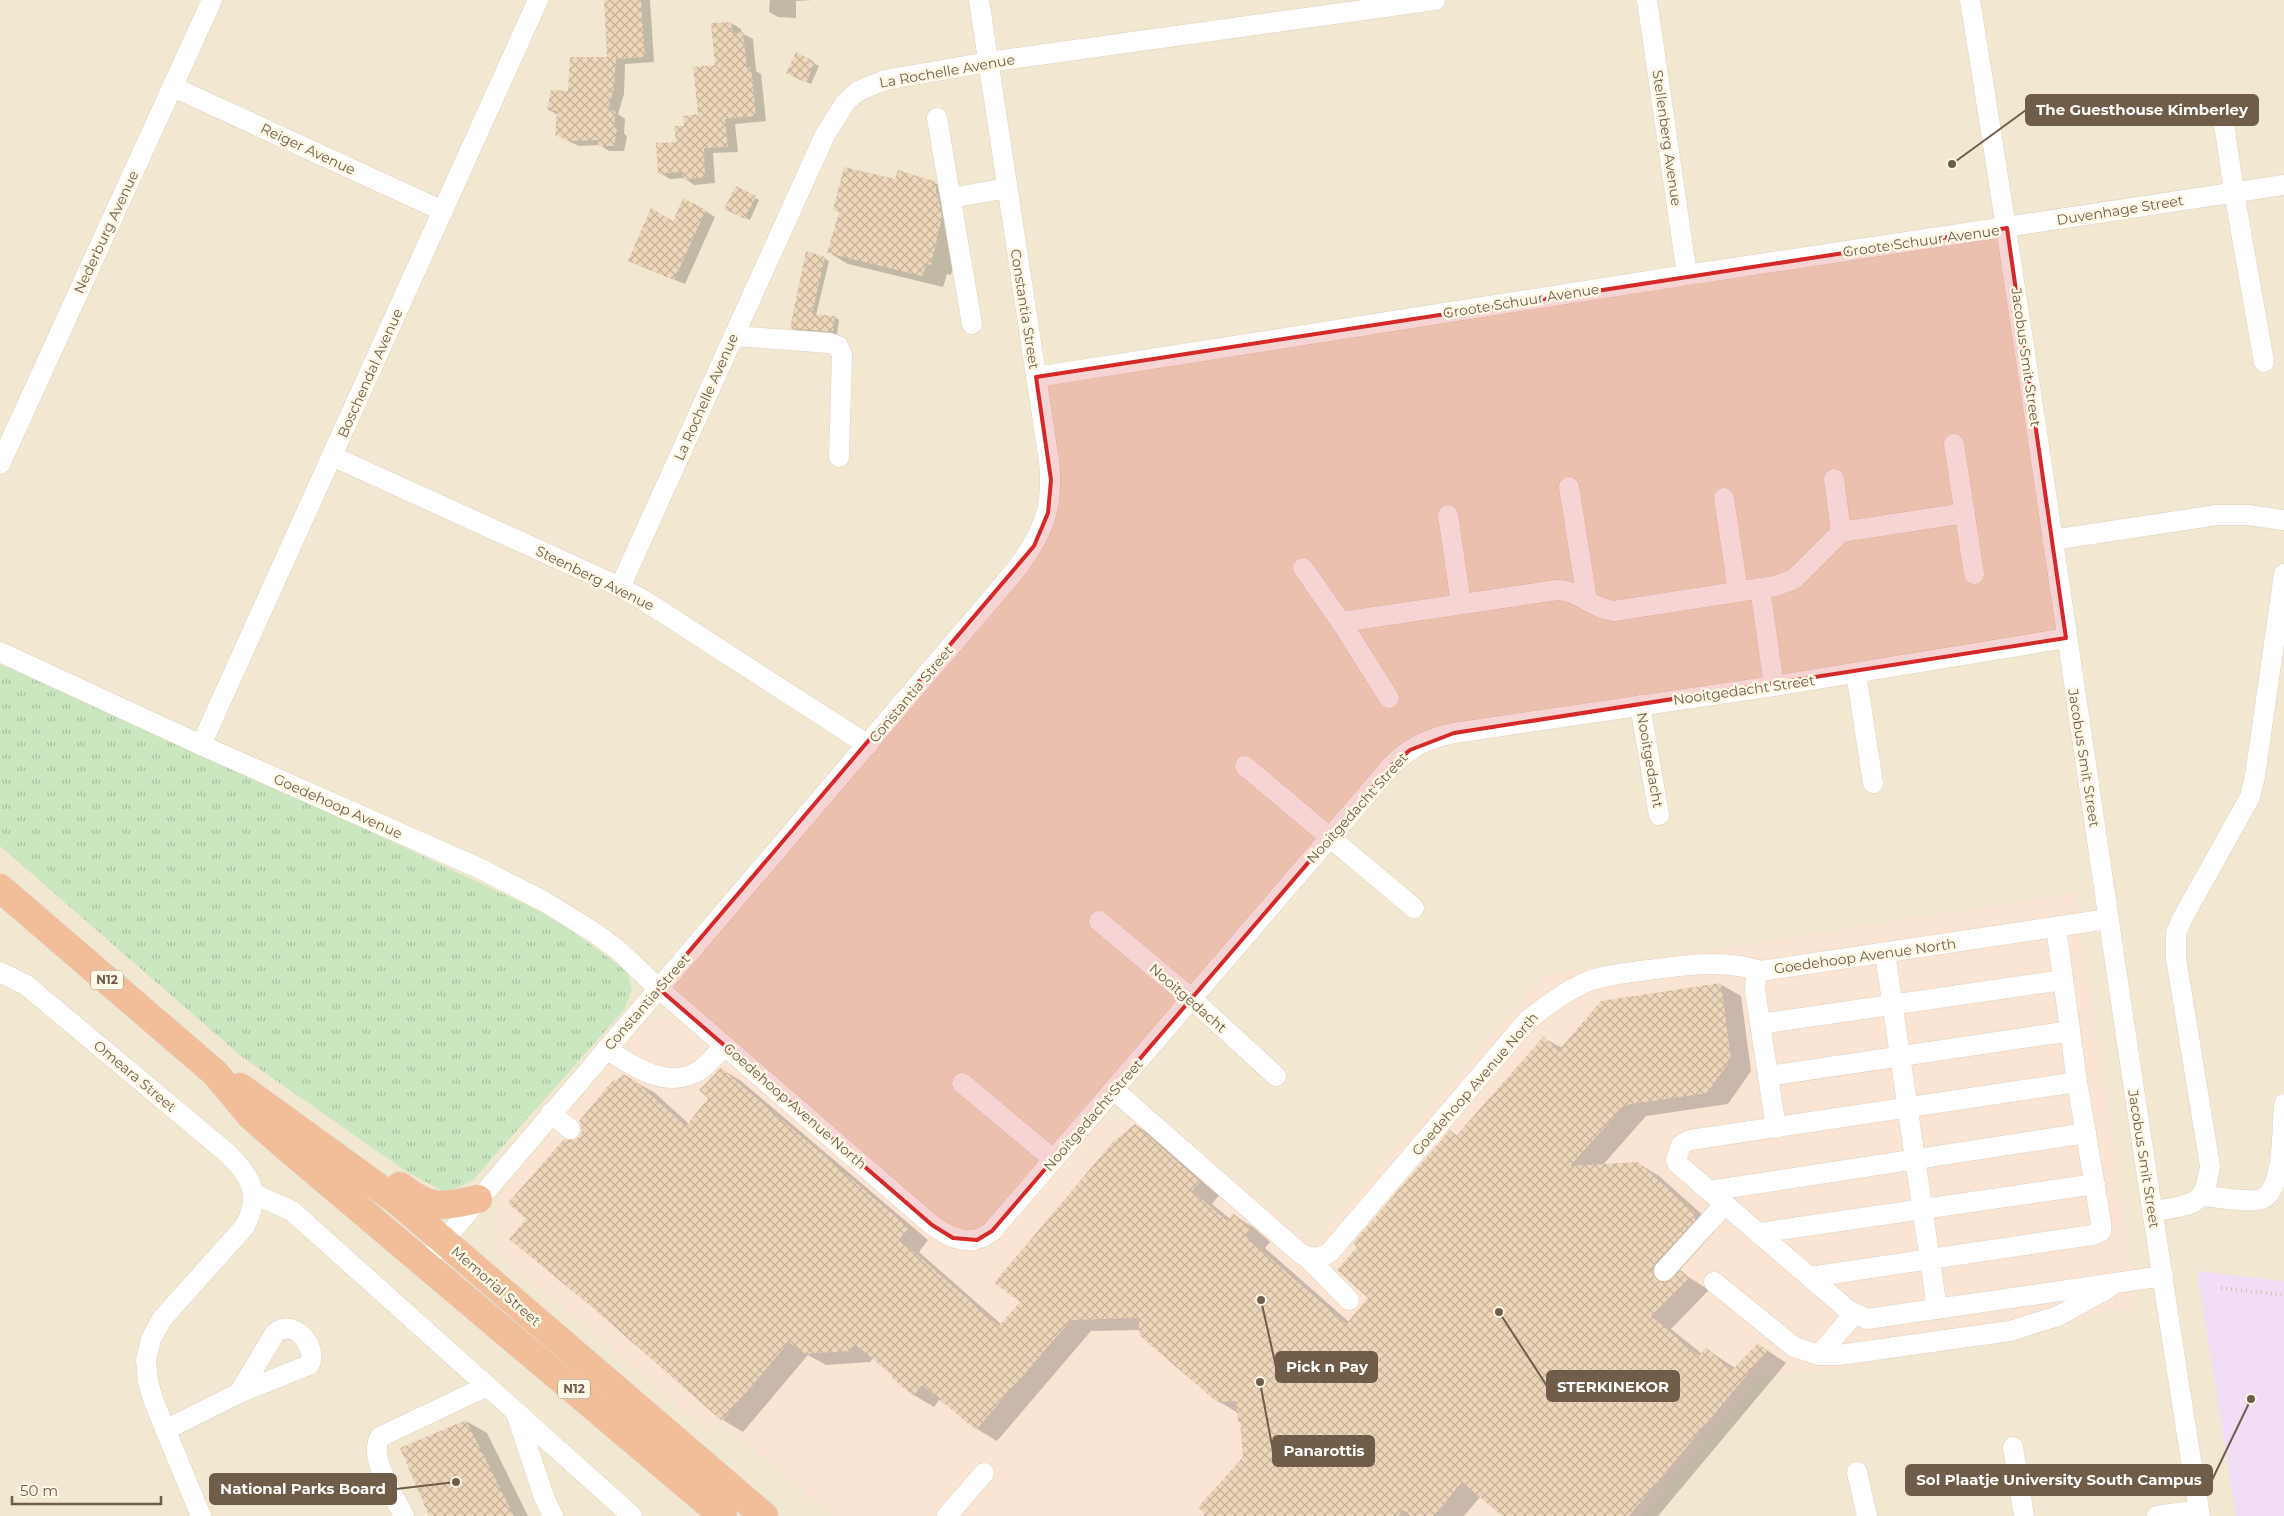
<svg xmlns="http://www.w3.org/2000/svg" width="2284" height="1516" font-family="Montserrat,sans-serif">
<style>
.residential{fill:#f2e7d0}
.commercial{fill:#fae5d5}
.education{fill:#f1def6}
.grass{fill:url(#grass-tufts)}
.shadow{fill:#0003}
.building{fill:url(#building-cross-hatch)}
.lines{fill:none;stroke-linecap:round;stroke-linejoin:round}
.minor-casing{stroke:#ded1bd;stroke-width:21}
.highway-casing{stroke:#ddd8d3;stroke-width:29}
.path{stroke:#d3ba9e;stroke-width:3;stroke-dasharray:1 4;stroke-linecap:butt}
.minor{stroke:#fff;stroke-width:20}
.highway{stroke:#f2be9a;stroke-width:28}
.marked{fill:#d62828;fill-opacity:0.2;stroke:#d62828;stroke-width:4;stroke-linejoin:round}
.labels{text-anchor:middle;stroke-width:5;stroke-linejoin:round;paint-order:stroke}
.shield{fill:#fef8e6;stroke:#9b8c78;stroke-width:1}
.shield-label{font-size:12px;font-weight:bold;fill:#705d49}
.street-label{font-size:14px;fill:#705d49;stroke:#fef8e6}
.leader{fill:none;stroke:#705d49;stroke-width:2}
.callout-dot{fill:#705d49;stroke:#fef8e6;stroke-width:2}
.callout{fill:#705d49;stroke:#705d49;stroke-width:2}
.callout-label{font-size:15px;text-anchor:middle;font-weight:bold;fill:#fff}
</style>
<defs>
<pattern id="grass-tufts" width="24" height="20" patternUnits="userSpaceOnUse" patternTransform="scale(1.25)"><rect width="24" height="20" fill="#cae7c0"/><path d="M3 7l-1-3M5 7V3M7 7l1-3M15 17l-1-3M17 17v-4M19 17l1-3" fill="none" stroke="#a8be9e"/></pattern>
<pattern id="building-cross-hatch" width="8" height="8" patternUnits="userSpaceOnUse" patternTransform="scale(1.25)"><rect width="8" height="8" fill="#eed6ba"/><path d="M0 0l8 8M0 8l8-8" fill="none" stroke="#c5b199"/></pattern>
</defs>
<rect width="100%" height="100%" fill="#fbf4e1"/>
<rect class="residential" x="0" y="0" width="2284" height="1516"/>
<path class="commercial" d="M2075 892 2114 1138 2138 1315 2126 1310H2108L2017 1336 1973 1345 1848 1366 1760 1377 1642 1516H832L720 1421 708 1432 586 1326 498 1256 497 1197 643 1026 655 1018 670 1017 681 1023 919 1226 944 1245 958 1251 969 1252 989 1247 997 1241 1098 1124 1121 1118 1133 1120 1147 1105 1312 1245 1544 975 1822 933Z"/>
<path class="education" d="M2197 1271 2284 1281V1516H2236Z"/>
<path class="grass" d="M0 664 272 785 552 917 627 971 632 990 624 1010 473 1180 457 1188 443 1191 404 1170 241 1056 0 846Z"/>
<g class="shadow">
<path d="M606 0H650L654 62 625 64 624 94 618 114 625 119 624 133 627 137 624 151H609L600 145 579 146 566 140 558 115 549 110 609 58Z"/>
<path d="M770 0H813L796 1V18L778 17 769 12Z"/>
<path d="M731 23 741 29 742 33 753 39 756 71 761 74 766 121 735 124 738 152 713 153 715 183 694 185 684 178 670 179 660 173 685 127 699 115Z"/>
<path d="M797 54 819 66 811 84 793 75Z"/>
<path d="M896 181 935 183 956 195 962 229 951 275 947 274 943 287 848 264 828 252Z"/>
<path d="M736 188 759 200 750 220 730 211Z"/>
<path d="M705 211 715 217 685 284 640 266 674 223Z"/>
<path d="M824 258 829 261 816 315 835 317 839 320 837 334 795 330 791 328Z"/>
<path d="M1720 984 1741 996 1751 1071 1728 1104 1646 1116 1602 1166 1638 1163 1659 1176 1715 1226V1231L1679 1271 1709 1290 1671 1329 1702 1354 1706 1349 1735 1368 1758 1344 1786 1363 1658 1516H1504L1481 1496 1464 1516H1203L1244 1458 1242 1422 1239 1421 1238 1413 1218 1401 1141 1330 1091 1331 997 1441 977 1429 940 1399 934 1407 914 1395 873 1358 870 1362 826 1365 808 1355 743 1432 723 1420 528 1219 574 1142 580 1138 623 1075 655 1093 689 1124 709 1098 721 1069 741 1081 928 1240 919 1252 1002 1325 1021 1302 1135 1125 1155 1137 1220 1194 1212 1204 1230 1219 1233 1215 1253 1227 1270 1242 1265 1248 1349 1322 1370 1298 1450 1131 1458 1136 1544 1038 1562 1048Z"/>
<path d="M466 1421 487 1433 528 1516H431Z"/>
</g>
<g class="building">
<path d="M604 0H641L642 17 645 57 616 59 614 88 608 109 616 112 614 126 617 130 614 146H598V140L568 141 555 135 557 111 547 110 551 90 568 91 570 57H607Z"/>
<path d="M731 22 733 33 743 32 747 68 751 67 756 116 725 119 728 147 704 148 705 177 683 180 682 172 658 174 656 143 676 142 674 126H684L683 116 698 114 693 67 715 65 711 23Z"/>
<path d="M796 52 815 62 806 83 786 73Z"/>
<path d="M844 167 895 179 898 170 936 182V194L938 195 942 217 931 265 927 264 922 276 827 253 839 212 833 210Z"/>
<path d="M736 186 756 196 745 219 724 209Z"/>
<path d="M683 198 706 210 674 280 628 261 651 208 673 221Z"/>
<path d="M806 251 825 257 812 314 835 316 833 332 790 328Z"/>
<path d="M1721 983 1731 1059 1707 1093 1625 1105 1570 1166 1638 1162 1695 1213V1220L1655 1263 1652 1269 1656 1279 1661 1282H1668L1681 1270 1689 1278 1651 1316 1699 1356 1706 1347 1732 1370 1758 1343 1767 1351 1629 1516H1502L1462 1482 1434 1516H1411L1403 1510 1398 1516H1207L1198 1507 1243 1457 1240 1421 1238 1422 1236 1401 1217 1402 1140 1336 1138 1318 1071 1320 976 1430 922 1385 913 1396 892 1378 893 1376 855 1344 849 1351 804 1354 789 1342 722 1421 593 1308 509 1239 526 1219 508 1203 564 1139 574 1140 579 1137 582 1131 579 1121 614 1079 616 1081 623 1074 634 1080 686 1126 708 1098 699 1090 721 1068 909 1228 899 1239 999 1326 1020 1302 994 1283 1112 1143 1135 1124 1200 1182 1192 1191 1227 1221 1233 1213 1251 1229 1245 1236 1346 1324 1368 1298 1337 1270 1357 1247 1353 1243 1450 1130 1456 1136 1544 1036 1558 1051 1601 1001Z"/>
<path d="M466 1420 514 1516H429L400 1448Z"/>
</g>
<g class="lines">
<defs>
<g id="minor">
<path d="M1647 0 1687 275"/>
<path d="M1970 0C2052 504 2118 1011 2200 1516"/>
<path d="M173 87 443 211"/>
<path d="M2223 117 2234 192 2264 362"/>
<path d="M937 118 972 324"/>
<path d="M951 198 1007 188"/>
<path d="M734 336 829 343 838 346 842 355 839 457"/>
<path d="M1036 377 1687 275 2284 185"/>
<path d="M1954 444 1974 574"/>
<path d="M332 456 620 587 645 601 868 745"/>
<path d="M0 464 212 0"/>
<path d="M1834 479 1841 532"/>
<path d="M1569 487 1587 600"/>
<path d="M1724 498 1738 591"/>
<path d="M1448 515 1461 604"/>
<path d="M2052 540 2217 515H2248L2284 520"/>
<path d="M1303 568 1341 622 1389 698"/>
<path d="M620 587 825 135 845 103 858 91 885 80 988 62 1435 0"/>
<path d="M1760 588 1774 686"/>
<path d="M1341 622 1557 590C1579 590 1592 609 1614 611L1775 586 1794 579 1841 532 1965 513"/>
<path d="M0 652 201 745 481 869 545 902 595 933 618 950 658 988 932 1225C952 1239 971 1248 992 1231L1392 765C1410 747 1429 738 1454 733L1774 686 2066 638"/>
<path d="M1856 673 1873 783"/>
<path d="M1640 705 1659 815"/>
<path d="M201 745 538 0"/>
<path d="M1245 766 1414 908"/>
<path d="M1099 921 1192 999 1276 1076"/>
<path d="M1885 953 1937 1309"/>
<path d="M1761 971 1756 978 1755 990 1776 1128"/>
<path d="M0 972 26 985 226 1152C250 1175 262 1193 245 1226L162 1319 151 1339 146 1360 148 1382 154 1402 201 1516"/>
<path d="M1760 1024 2063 980"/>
<path d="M606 1049C632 1066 668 1091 700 1070 709 1064 717 1054 724 1045"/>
<path d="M1768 1076 2070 1031"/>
<path d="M2077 1082 1690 1140 1681 1145 1676 1160 1678 1164 1848 1310 1867 1319 2163 1276"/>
<path d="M962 1083 1054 1160"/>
<path d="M1114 1090 1301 1254C1312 1259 1321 1259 1330 1252L1527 1021C1545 1006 1563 993 1584 983 1604 975 1626 973 1648 970 1687 965 1723 959 1761 971L2108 919"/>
<path d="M551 1113 570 1129"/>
<path d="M1709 1191 2086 1133"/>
<path d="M254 1194 292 1211 632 1516"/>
<path d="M2203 1196C2219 1197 2250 1204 2264 1198 2284 1186 2282 1128 2284 1104"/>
<path d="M2152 1212C2191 1203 2204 1210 2210 1166L2176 958V933L2182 919 2250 797 2255 776 2284 574"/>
<path d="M1759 1233 2095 1184"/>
<path d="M434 1252 1015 571C1043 533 1054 509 1049 461L979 0"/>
<path d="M1306 1256 1349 1300"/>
<path d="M1664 1271 1725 1204"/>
<path d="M1810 1277 2092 1235 2101 1231V1222L2077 1082 2056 927"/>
<path d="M1714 1282 1794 1347 1819 1355H1839L2010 1331 2058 1316 2109 1288"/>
<path d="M1819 1355 1854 1314"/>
<path d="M516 1413 544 1497 553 1516"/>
<path d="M165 1430 239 1393 309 1365C319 1349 295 1317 275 1333L239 1393"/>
<path d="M2013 1447 2024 1516"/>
<path d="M1857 1472 1867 1516"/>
<path d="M404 1516C394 1496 368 1457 380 1437L487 1386"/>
<path d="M947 1516 984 1473"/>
<path d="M2157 1516 2199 1510"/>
</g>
<g id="highway">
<path d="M0 888 215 1073 251 1116 285 1146 723 1516"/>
<path d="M240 1087 396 1200 764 1516"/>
<path d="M400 1186C431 1210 441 1207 478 1199"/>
</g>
</defs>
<use href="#minor" class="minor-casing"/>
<use href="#highway" class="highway-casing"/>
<path class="path" d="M2221 1288 2284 1295"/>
<use href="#minor" class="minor"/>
<use href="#highway" class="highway"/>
</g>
<path class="marked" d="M2007 228 2066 638 1454 733 1410 750 1392 765 992 1231 977 1240 953 1238 932 1225 658 988 1034 546 1048 513 1051 480 1036 377Z"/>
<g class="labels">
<g class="shield">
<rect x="91" y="970.5" width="32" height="19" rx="4"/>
<rect x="558" y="1379.5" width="32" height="19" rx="4"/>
</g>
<g class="shield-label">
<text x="107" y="984">N12</text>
<text x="574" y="1393">N12</text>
</g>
<g class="street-label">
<text transform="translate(947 71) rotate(-10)" y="5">La Rochelle Avenue</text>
<text transform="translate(1667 138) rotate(82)" y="5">Stellenberg Avenue</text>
<text transform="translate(308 149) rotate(25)" y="5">Reiger Avenue</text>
<text transform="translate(2120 210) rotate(-9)" y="5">Duvenhage Street</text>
<text transform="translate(106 232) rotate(-65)" y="5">Nederburg Avenue</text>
<text transform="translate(1921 241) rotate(-8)" y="5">Groote Schuur Avenue</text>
<text transform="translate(1521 301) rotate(-9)" y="5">Groote Schuur Avenue</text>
<text transform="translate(1025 309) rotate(81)" y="5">Constantia Street</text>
<text transform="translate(2026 357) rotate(82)" y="5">Jacobus Smit Street</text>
<text transform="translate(370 373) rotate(-66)" y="5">Boschendal Avenue</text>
<text transform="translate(706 397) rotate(-66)" y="5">La Rochelle Avenue</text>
<text transform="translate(595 578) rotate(26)" y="5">Steenberg Avenue</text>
<text transform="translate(1744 690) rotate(-8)" y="5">Nooitgedacht Street</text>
<text transform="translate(911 694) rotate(-50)" y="5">Constantia Street</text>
<text transform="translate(2084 758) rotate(81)" y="5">Jacobus Smit Street</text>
<text transform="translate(1650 760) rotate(80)" y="5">Nooitgedacht</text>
<text transform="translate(338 806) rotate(24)" y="5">Goedehoop Avenue</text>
<text transform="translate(1357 808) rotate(-48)" y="5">Nooitgedacht Street</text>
<text transform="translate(1865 956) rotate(-8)" y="5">Goedehoop Avenue North</text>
<text transform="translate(1188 998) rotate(41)" y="5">Nooitgedacht</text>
<text transform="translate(647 1002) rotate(-49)" y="5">Constantia Street</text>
<text transform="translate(135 1076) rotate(40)" y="5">Omeara Street</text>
<text transform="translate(1475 1084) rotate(-49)" y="5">Goedehoop Avenue North</text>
<text transform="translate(795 1106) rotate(41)" y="5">Goedehoop Avenue North</text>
<text transform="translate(1093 1115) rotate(-49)" y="5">Nooitgedacht Street</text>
<text transform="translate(2144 1159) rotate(81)" y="5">Jacobus Smit Street</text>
<text transform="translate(496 1286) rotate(41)" y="5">Memorial Street</text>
</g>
</g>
<path class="leader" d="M1952 164L2026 110M1261 1300L1276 1367M1499 1312L1547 1386M1260 1382L1273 1451M2251 1399L2212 1480M456 1482L396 1489"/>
<g class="callout-dot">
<circle cx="1952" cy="164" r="5"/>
<circle cx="1261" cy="1300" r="5"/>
<circle cx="1499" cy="1312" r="5"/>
<circle cx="1260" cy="1382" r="5"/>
<circle cx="2251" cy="1399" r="5"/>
<circle cx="456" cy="1482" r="5"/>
</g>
<g class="callout">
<rect x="2026" y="95" width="232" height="30" rx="5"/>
<rect x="1276" y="1352" width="101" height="30" rx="5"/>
<rect x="1547" y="1371" width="132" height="30" rx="5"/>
<rect x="1273" y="1436" width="101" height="30" rx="5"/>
<rect x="1906" y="1465" width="306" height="30" rx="5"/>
<rect x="210" y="1474" width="186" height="30" rx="5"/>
</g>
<g class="callout-label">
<text x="2142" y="115">The Guesthouse Kimberley</text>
<text x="1327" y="1372">Pick n Pay</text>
<text x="1613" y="1392">STERKINEKOR</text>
<text x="1324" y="1456">Panarottis</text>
<text x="2059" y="1485">Sol Plaatje University South Campus</text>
<text x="303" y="1494">National Parks Board</text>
</g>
<path d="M12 1496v8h149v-8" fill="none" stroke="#705d49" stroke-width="2.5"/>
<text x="20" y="1496" font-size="15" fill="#705d49" stroke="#fef8e6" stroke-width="4" paint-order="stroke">50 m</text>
</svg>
